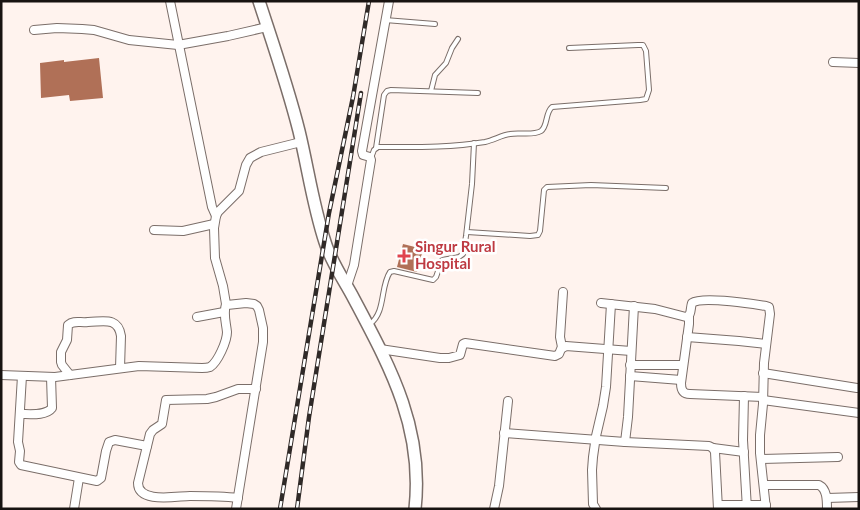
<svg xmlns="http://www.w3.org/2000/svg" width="860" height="510" font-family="Lato,sans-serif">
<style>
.building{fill:#b07057}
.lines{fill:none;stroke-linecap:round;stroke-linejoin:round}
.lane-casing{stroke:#7b6e69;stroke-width:6}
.street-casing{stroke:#7b6e69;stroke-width:10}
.secondary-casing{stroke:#7b6e69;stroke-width:14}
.lane{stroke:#fff;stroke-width:4}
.street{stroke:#fff;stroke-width:8}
.secondary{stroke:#fff;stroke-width:11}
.rail-casing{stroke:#302a28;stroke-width:4.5}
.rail{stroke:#fff;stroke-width:2.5;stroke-dasharray:8;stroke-linecap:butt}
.health-dot{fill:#e0444e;stroke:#fff;stroke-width:2}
.labels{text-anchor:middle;stroke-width:5;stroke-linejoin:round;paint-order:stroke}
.health-label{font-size:15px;font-weight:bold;fill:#be3a42;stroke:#fff;text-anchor:start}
</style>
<rect width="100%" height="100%" fill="#fff3ee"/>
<g class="building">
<path d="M99 58 103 98 70 101 69 95 41 98 40 63 64 60V62Z"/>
<path d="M403 244 423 249 417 272 397 267Z"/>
</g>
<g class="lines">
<defs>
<g id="lane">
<path d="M385 20 435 24"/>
<path d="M431 91 435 75 446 63 452 48 458 39"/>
<path d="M376 148 384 95 387 91 391 90 478 93"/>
<path d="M371 158 374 150 378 147C413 147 449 148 485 142 494 140 502 135 510 134 519 132 533 136 541 131 548 126 545 113 552 107L640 100 646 99 649 90 646 51 643 45H638L569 48"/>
<path d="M467 232 530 236 538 235 540 231 544 190 547 187 591 185 666 188"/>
<path d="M370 324C386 312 380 287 390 272L394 271 433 280 436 277 442 260 459 257 463 254 466 236 472 184 474 143"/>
</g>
<g id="street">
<path d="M170 1 212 207 216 216"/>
<path d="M34 30 57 28 82 29 94 30 129 40 178 45 228 36 267 27"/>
<path d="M833 62 859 63"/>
<path d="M154 230 183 231 214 224"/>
<path d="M347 286 354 265 371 160 370 157 363 155 362 151 389 1"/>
<path d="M601 303 655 309 686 317C692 315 690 309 692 303 702 296 752 304 766 306L769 307 770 314 764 363 763 404 760 435V453L766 509"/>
<path d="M689 316V324L681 383C681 390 683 394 690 394L763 397"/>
<path d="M197 317 224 312"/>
<path d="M687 337 739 341 766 344"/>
<path d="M562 347 560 337 563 292"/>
<path d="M380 349 440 358H449L460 355 463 344 465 343 555 356 559 354 561 349 566 346 631 351"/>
<path d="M630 365H683"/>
<path d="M763 373 857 388"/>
<path d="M1 375 55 377 139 366 202 368C205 368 207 368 210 367 218 362 227 341 227 332 226 322 223 314 226 304"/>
<path d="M70 375 62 365 61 362V352L67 340 68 325C74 320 80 323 88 322 102 322 118 316 121 336L120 368"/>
<path d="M22 376 18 442 20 451 19 462 21 465 97 481 101 478 106 451 109 442 115 440 147 446"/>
<path d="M630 376 681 380"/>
<path d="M744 396 743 440 747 509"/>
<path d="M763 400 859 413"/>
<path d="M20 414C30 414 46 416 52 408L51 377"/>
<path d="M504 433 625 442 709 446 713 448 715 452 718 509"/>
<path d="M625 442 628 417 634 306"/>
<path d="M713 448 744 452"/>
<path d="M761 459 838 457"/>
<path d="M764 485H819C827 489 827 500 827 509"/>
<path d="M238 498C222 496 206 496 190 496 177 496 138 504 138 483L150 434 153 430 162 424 166 400 207 399 216 397 238 389H256"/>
<path d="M827 498 859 497"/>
<path d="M718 505H766"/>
<path d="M74 509 79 478"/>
<path d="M236 509 263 342V328L259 310 257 306 254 304 246 303 227 305 226 304 223 286 215 258 214 228 216 216 218 212 239 191 246 165 250 158 261 152 301 142"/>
<path d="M494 509 499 486 508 401"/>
<path d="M596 509 593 504 592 470 593 457 596 436 603 406 606 387 611 304"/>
</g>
<path id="secondary" d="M259 1C273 44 288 87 299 131 308 168 313 206 325 242 331 262 344 280 354 299 390 367 424 428 415 509"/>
</defs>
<use href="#lane" class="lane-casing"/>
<use href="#street" class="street-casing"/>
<use href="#secondary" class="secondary-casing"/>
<use href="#lane" class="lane"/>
<use href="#street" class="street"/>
<use href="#secondary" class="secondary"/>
<defs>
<g id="rail">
<path d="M280 509 329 213 353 97 369 1"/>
<path d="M297 509 309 417 361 93"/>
</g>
</defs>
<use href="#rail" class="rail-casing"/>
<use href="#rail" class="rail"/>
</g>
<path class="health-dot" d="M401.5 248.5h5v5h5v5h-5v5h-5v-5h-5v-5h5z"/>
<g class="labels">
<g class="health-label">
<text x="415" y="252">Singur Rural<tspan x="415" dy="17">Hospital</tspan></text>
</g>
</g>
<rect width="860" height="510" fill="none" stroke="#181311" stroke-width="5"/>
</svg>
